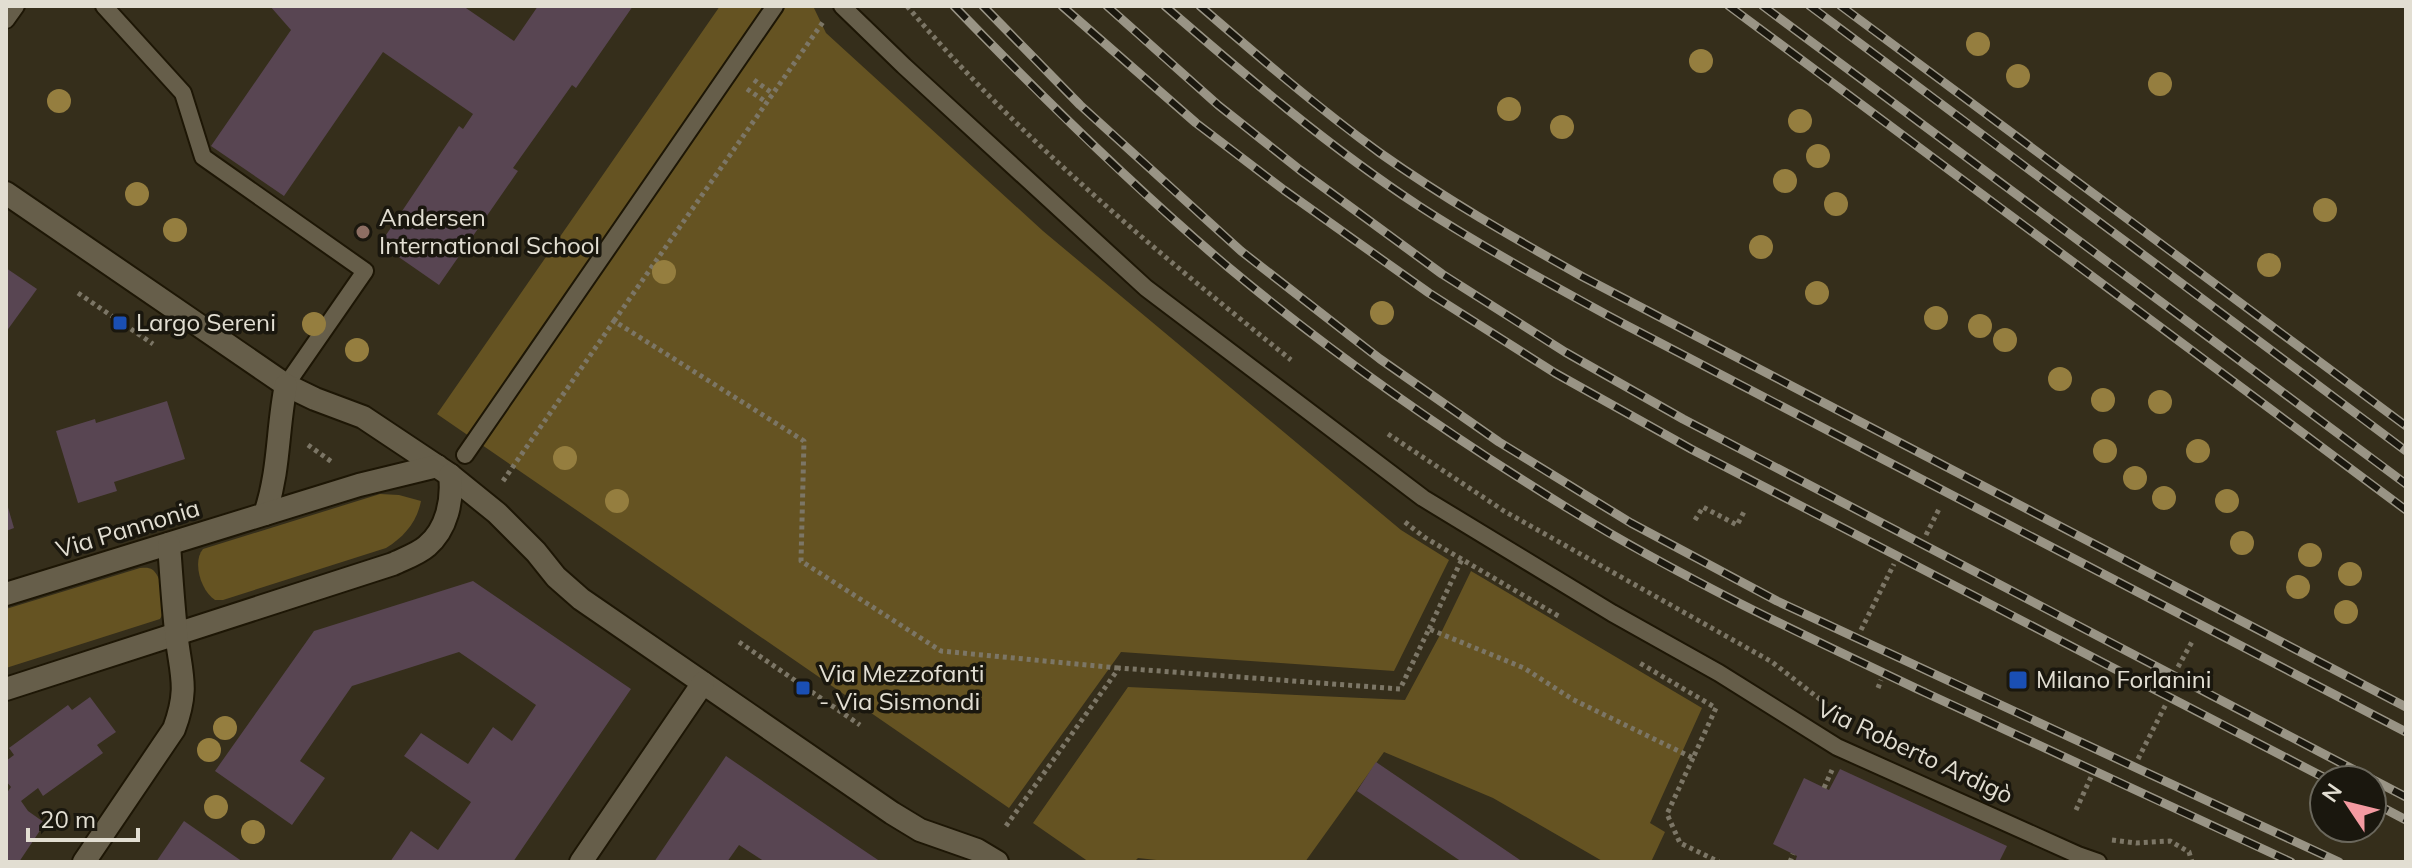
<svg xmlns="http://www.w3.org/2000/svg" width="2412" height="868" font-family="Mulish,sans-serif">
<style>
.green{fill:#655322}
.building{fill:#584552}
.lines{fill:none;stroke-linecap:round;stroke-linejoin:round}
.service-casing{stroke:#1d1605;stroke-width:20}
.minor-casing{stroke:#1d1605;stroke-width:26}
.path{stroke:#7c7666;stroke-width:5;stroke-dasharray:4 4;stroke-linecap:butt}
.service{stroke:#665e4a;stroke-width:16}
.minor{stroke:#665e4a;stroke-width:22}
.rail-casing{stroke:#999485;stroke-width:9}
.rail{stroke:#1a170e;stroke-width:6;stroke-dasharray:18;stroke-linecap:butt}
.tree{fill:#957e3f}
.education-dot{fill:#8d6e63;stroke:#1a170e;stroke-width:3}
.transit-dot{fill:#1a4fb4;stroke:#1a170e;stroke-width:3}
.labels{text-anchor:middle;stroke-width:7;stroke-linejoin:round;paint-order:stroke}
.poi-label{font-size:24px;fill:#e2ded2;stroke:#1a170e;text-anchor:start}
.street-label{font-size:24px;fill:#e2ded2;stroke:#1a170e}
</style>
<rect width="100%" height="100%" fill="#352e1b"/>
<g class="green">
<path d="M720 6H813L826 33 1043 231 1401 530 1449 560 1394 671 1121 652 1009 808 437 414Z"/>
<path d="M380 494 399 495 421 501C417 522 404 537 386 548L223 600H215C201 591 192 562 203 549Z"/>
<path d="M140 568C145 568 148 567 153 570 163 579 168 608 160 619L6 668V609Z"/>
<path d="M1471 571 1702 708 1650 823 1665 832 1651 862H1604L1493 798 1384 752 1305 862H1175L1138 858 1134 862H1089L1033 823 1128 687 1405 700 1441 633Z"/>
</g>
<g class="building">
<path d="M270 6H463L514 41 538 6H633L576 88 572 85 513 168 518 171 439 285 380 244 459 126 463 129 473 114 383 52 284 196 211 146 291 30Z"/>
<path d="M6 268 37 289 6 332Z"/>
<path d="M167 401 185 459 114 482 117 491 78 503 56 431 95 419 96 423Z"/>
<path d="M7 504 14 528 6 531V505Z"/>
<path d="M473 581 631 689 513 862H390L411 831 438 850 471 802 404 756 421 733 468 764 493 727 512 741 536 705 459 652 352 686 300 761 325 778 292 825 215 771 314 631Z"/>
<path d="M90 697 116 732 97 745 103 753 43 796 38 788 21 801 28 811 45 823 19 862H6V794L11 787 6 781V761L14 755 9 748 68 705 72 710Z"/>
<path d="M726 756 844 837 881 862H765L739 845 727 862H654Z"/>
<path d="M1376 762 1523 862H1462L1357 791Z"/>
<path d="M1840 769 2007 846 1999 862H1795L1797 856 1773 844 1804 778 1829 790Z"/>
<path d="M184 821 243 862H156Z"/>
</g>
<g class="lines">
<defs>
<g id="service">
<path d="M104 6 183 93 203 157 365 271 286 385"/>
<path d="M842 6 904 66 1146 288 1423 498 1612 613 1719 673 1837 747 2078 855 2098 862"/>
<path d="M6 20 16 6"/>
<path d="M465 455 775 6"/>
</g>
<g id="minor">
<path d="M6 193 286 385 315 399 363 417 450 475 497 513 536 552 556 577 581 599 892 813 920 830 977 850 997 862"/>
<path d="M265 514C280 469 277 429 286 385"/>
<path d="M6 594 359 485 437 466"/>
<path d="M6 689 393 564C403 559 418 554 427 546 447 529 453 500 450 475"/>
<path d="M84 862 174 729C190 686 180 673 176 631 173 602 171 573 169 544"/>
<path d="M581 862 703 683"/>
</g>
</defs>
<use href="#service" class="service-casing"/>
<use href="#minor" class="minor-casing"/>
<g class="path">
<path d="M907 6C1019 139 1156 251 1291 360"/>
<path d="M754 80 772 93"/>
<path d="M747 89 766 102"/>
<path d="M78 293 153 344"/>
<path d="M614 321 823 22"/>
<path d="M1388 434 1504 511 1772 662 1835 711"/>
<path d="M308 445 332 462"/>
<path d="M503 481 614 321 804 441 801 561 941 651 1118 668"/>
<path d="M1695 520 1703 507 1737 525 1745 510"/>
<path d="M1405 522 1424 537 1560 617"/>
<path d="M1926 535 1940 507"/>
<path d="M1429 629 1462 559"/>
<path d="M1861 630 1894 564"/>
<path d="M739 642 860 725"/>
<path d="M2178 667 2193 640"/>
<path d="M1878 688 1881 680"/>
<path d="M1693 758 1667 814 1680 843 1719 862"/>
<path d="M2138 759 2166 704"/>
<path d="M1824 788 1832 770"/>
<path d="M2076 810 2091 777"/>
<path d="M1006 826 1119 668 1400 689 1429 629 1524 668 1572 699 1693 758 1716 708 1638 662"/>
<path d="M2112 840 2136 843 2170 841 2189 852 2192 862"/>
<path d="M1790 862 1793 854"/>
</g>
<use href="#service" class="service"/>
<use href="#minor" class="minor"/>
<defs>
<g id="rail">
<path d="M954 6C1042 97 1131 185 1228 267 1335 356 1450 436 1569 509 1683 579 1805 636 1926 693 2048 749 2169 806 2291 862"/>
<path d="M983 6 1080 105 1241 251 1380 359 1499 442 1631 523 1777 601 2339 862"/>
<path d="M1062 6 1196 123 1284 190 1429 293 1555 373 1691 449 2329 780"/>
<path d="M1107 6 1218 105 1300 170 1442 274 1565 352 1683 419 2406 797"/>
<path d="M1165 6C1246 76 1329 147 1419 206 1484 248 1552 285 1620 322L2406 732"/>
<path d="M1200 6C1259 57 1317 107 1380 153 1445 199 1514 238 1583 277L2406 707"/>
<path d="M1729 6 2406 510"/>
<path d="M1763 6 2406 484"/>
<path d="M1810 6 2406 451"/>
<path d="M1841 6 2406 426"/>
<path d="M2372 802 2406 820"/>
</g>
</defs>
<use href="#rail" class="rail-casing"/>
<use href="#rail" class="rail"/>
</g>
<g class="tree">
<circle cx="1978" cy="44" r="12"/>
<circle cx="1701" cy="61" r="12"/>
<circle cx="2018" cy="76" r="12"/>
<circle cx="2160" cy="84" r="12"/>
<circle cx="59" cy="101" r="12"/>
<circle cx="1509" cy="109" r="12"/>
<circle cx="1800" cy="121" r="12"/>
<circle cx="1562" cy="127" r="12"/>
<circle cx="1818" cy="156" r="12"/>
<circle cx="1785" cy="181" r="12"/>
<circle cx="137" cy="194" r="12"/>
<circle cx="1836" cy="204" r="12"/>
<circle cx="2325" cy="210" r="12"/>
<circle cx="175" cy="230" r="12"/>
<circle cx="1761" cy="247" r="12"/>
<circle cx="2269" cy="265" r="12"/>
<circle cx="664" cy="272" r="12"/>
<circle cx="1817" cy="293" r="12"/>
<circle cx="1382" cy="313" r="12"/>
<circle cx="1936" cy="318" r="12"/>
<circle cx="314" cy="324" r="12"/>
<circle cx="1980" cy="326" r="12"/>
<circle cx="2005" cy="340" r="12"/>
<circle cx="357" cy="350" r="12"/>
<circle cx="2060" cy="379" r="12"/>
<circle cx="2103" cy="400" r="12"/>
<circle cx="2160" cy="402" r="12"/>
<circle cx="2105" cy="451" r="12"/>
<circle cx="2198" cy="451" r="12"/>
<circle cx="565" cy="458" r="12"/>
<circle cx="2135" cy="478" r="12"/>
<circle cx="2164" cy="498" r="12"/>
<circle cx="617" cy="501" r="12"/>
<circle cx="2227" cy="501" r="12"/>
<circle cx="2242" cy="543" r="12"/>
<circle cx="2310" cy="555" r="12"/>
<circle cx="2350" cy="574" r="12"/>
<circle cx="2298" cy="587" r="12"/>
<circle cx="2346" cy="612" r="12"/>
<circle cx="225" cy="728" r="12"/>
<circle cx="209" cy="750" r="12"/>
<circle cx="216" cy="807" r="12"/>
<circle cx="253" cy="832" r="12"/>
</g>
<circle class="education-dot" cx="363" cy="232" r="8"/>
<g class="transit-dot">
<rect x="112" y="315" width="16" height="16" rx="4"/>
<rect x="2008" y="670" width="20" height="20" rx="4"/>
<rect x="795" y="680" width="16" height="16" rx="4"/>
</g>
<g class="labels">
<g class="poi-label">
<text x="379" y="226">Andersen<tspan x="379" dy="28">International School</tspan></text>
<text x="136" y="331">Largo Sereni</text>
<text x="819" y="682">Via Mezzofanti<tspan x="819" dy="28">- Via Sismondi</tspan></text>
<text x="2036" y="688">Milano Forlanini</text>
</g>
<g class="street-label">
<text transform="translate(128 529) rotate(-17)" y="8">Via Pannonia</text>
<text transform="translate(1915 752) rotate(25)" y="8">Via Roberto Ardigò</text>
</g>
</g>
<rect width="2412" height="868" fill="none" stroke="#e2ded2" stroke-width="16"/>
<g transform="translate(2348 804) rotate(305)"><circle r="38" fill="#1a170e" stroke="#6a675c" stroke-width="2"/>
<path d="M0-6L14 30L0 20L-14 30Z" fill="#f49aa1"/>
<text y="-12" font-size="22" font-weight="bold" text-anchor="middle" fill="#e2ded2">N</text>
</g>
<path d="M28 828v12h110v-12" fill="none" stroke="#e2ded2" stroke-width="4"/>
<text x="40" y="828" font-size="24" fill="#e2ded2" stroke="#1a170e" stroke-width="6" paint-order="stroke">20 m</text>
</svg>
